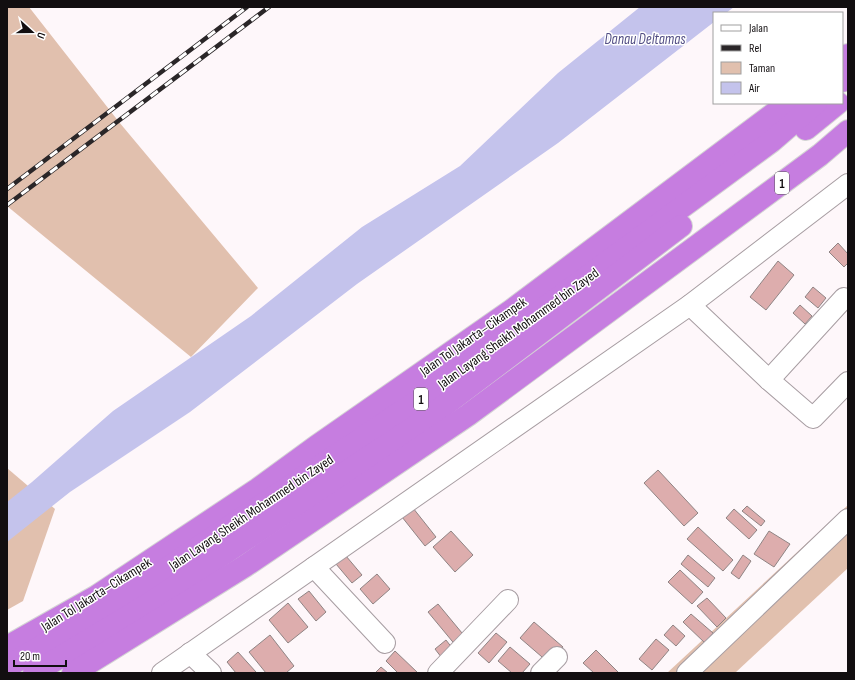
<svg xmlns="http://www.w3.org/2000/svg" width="855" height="680" font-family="'Sofia Sans Condensed',sans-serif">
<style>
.green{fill:#e1c0ae}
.water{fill:#c4c3ec}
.building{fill:#ddadad;stroke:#8f8484}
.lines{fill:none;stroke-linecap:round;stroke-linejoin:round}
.street-casing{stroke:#a79da2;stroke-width:22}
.highway-casing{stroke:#d4d4d4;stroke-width:24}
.street{stroke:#fff;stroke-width:20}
.highway{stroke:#c67de0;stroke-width:22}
.rail-casing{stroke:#2a2628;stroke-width:4.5}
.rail{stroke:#fff;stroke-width:3;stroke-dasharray:9;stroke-linecap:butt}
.labels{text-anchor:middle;stroke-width:3;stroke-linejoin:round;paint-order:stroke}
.shield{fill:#fff;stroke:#595658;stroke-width:1}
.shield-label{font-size:13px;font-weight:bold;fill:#120e10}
.street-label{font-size:14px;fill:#120e10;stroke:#fff}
.water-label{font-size:15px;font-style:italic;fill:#524e84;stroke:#fff}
</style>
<rect width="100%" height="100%" fill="#fef7fa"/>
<g class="green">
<path d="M7 7H29L119 122 258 288 191 357 7 206Z"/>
<path d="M7 468 55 509 23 601 7 610Z"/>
<path d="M848 505V568L735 673H667Z"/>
</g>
<path class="water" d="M640 7H734L726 13H714V22L558 143 357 284 190 412 70 492 7 542V502L32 482 113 411 251 316 362 227 460 166 558 73Z"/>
<g class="building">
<path d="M838 243 848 254V263L844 267 829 252Z"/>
<path d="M778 261 794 275 766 310 750 297Z"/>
<path d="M813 287 826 298 818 308 805 297Z"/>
<path d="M800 305 812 316 805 324 793 313Z"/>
<path d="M658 470 698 513 684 526 644 483Z"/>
<path d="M747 506 765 521 761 526 742 511Z"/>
<path d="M413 508 436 537 425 546 402 517Z"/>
<path d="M734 509 757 530 749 539 726 518Z"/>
<path d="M698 527 733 560 723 571 687 539Z"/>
<path d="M451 531 473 555 455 572 433 547Z"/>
<path d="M769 531 790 544 774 567 754 554Z"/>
<path d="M688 555 715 578 708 587 681 564Z"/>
<path d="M743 555 751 561 739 579 731 573Z"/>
<path d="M346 556 362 575 352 583 336 564Z"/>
<path d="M680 570 703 592 692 604 668 582Z"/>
<path d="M377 574 390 589 373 604 360 589Z"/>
<path d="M309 591 326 612 316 621 298 599Z"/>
<path d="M707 598 726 618 717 627 697 606Z"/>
<path d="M288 603 308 627 288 643 269 620Z"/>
<path d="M438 604 467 639 457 647 428 612Z"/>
<path d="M691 614 713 633 705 643 683 622Z"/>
<path d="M534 622 563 647 549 663 520 638Z"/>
<path d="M673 625 685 636 676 646 664 635Z"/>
<path d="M496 633 507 642 489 663 478 653Z"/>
<path d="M270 635 294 666 286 673H266L249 652Z"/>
<path d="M656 639 669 650 652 670 639 659Z"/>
<path d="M446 640 456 653 445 662 435 649Z"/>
<path d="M510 647 530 664 522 673H512L498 661Z"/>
<path d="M596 650 619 673H594L583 663Z"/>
<path d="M395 651 418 673H398L386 661Z"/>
<path d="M238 652 256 672 255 673H236L227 662Z"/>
<path d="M381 667 388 673H375Z"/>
</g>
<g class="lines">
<defs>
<g id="street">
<path d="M690 305 769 380 813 418 848 382"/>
<path d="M769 380 844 298"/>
<path d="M314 567 385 643"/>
<path d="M190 653 211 673"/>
<path d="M162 673 690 305 848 184"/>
<path d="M438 673 508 600"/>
<path d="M541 673 557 657"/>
<path d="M687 673 848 519"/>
</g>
<g id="highway">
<path d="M842 59 848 55"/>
<path d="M842 81 848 76"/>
<path d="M806 129 838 103"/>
<path d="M7 647 97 596 258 489 317 446 512 310 788 103"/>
<path d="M7 667 136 589 416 402 772 141 816 103"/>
<path d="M34 673 147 605 429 417 681 226"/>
<path d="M73 673 245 566 468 415 820 155 848 131"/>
</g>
</defs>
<use href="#street" class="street-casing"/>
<use href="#highway" class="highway-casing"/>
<use href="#street" class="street"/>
<use href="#highway" class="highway"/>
<defs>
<g id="rail">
<path d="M7 189 247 7"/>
<path d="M7 205 269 7"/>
</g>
</defs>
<use href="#rail" class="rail-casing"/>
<use href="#rail" class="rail"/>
</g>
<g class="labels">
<g class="shield">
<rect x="775" y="172" width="14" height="22" rx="3"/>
<rect x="414" y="388" width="14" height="22" rx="3"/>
</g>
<g class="shield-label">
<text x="782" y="188">1</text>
<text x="421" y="404">1</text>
</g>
<g class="street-label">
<text transform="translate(518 328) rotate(-36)" y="5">Jalan Layang Sheikh Mohammed bin Zayed</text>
<text transform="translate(473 336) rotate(-35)" y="5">Jalan Tol Jakarta–Cikampek</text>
<text transform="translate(251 512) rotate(-34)" y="5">Jalan Layang Sheikh Mohammed bin Zayed</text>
<text transform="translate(96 594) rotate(-32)" y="5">Jalan Tol Jakarta–Cikampek</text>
</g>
<g class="water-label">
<text x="645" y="44">Danau Deltamas</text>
</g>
</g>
<rect width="855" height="680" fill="none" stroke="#120e10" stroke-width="16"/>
<rect x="713" y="12" width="130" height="92" fill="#ffffff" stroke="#a09f9f"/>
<rect x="721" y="25" width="20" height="6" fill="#ffffff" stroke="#a09f9f"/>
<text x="749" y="32" font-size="12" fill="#120e10">Jalan</text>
<rect x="721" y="45" width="20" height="6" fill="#2a2628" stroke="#a09f9f"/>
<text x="749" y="52" font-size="12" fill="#120e10">Rel</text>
<rect x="721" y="62" width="20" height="12" fill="#e1c0ae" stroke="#a09f9f"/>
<text x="749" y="72" font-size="12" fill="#120e10">Taman</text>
<rect x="721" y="82" width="20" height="12" fill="#c4c3ec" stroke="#a09f9f"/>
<text x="749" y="92" font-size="12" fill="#120e10">Air</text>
<g transform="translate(32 32) rotate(111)" stroke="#ffffff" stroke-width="3" paint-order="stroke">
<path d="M0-3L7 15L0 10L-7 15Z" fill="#120e10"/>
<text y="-6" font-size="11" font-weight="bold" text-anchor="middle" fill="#120e10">U</text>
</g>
<path d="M14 660v6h52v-6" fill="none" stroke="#120e10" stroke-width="2"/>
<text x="20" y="660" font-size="12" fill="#120e10" stroke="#ffffff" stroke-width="3" paint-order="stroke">20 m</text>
</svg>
